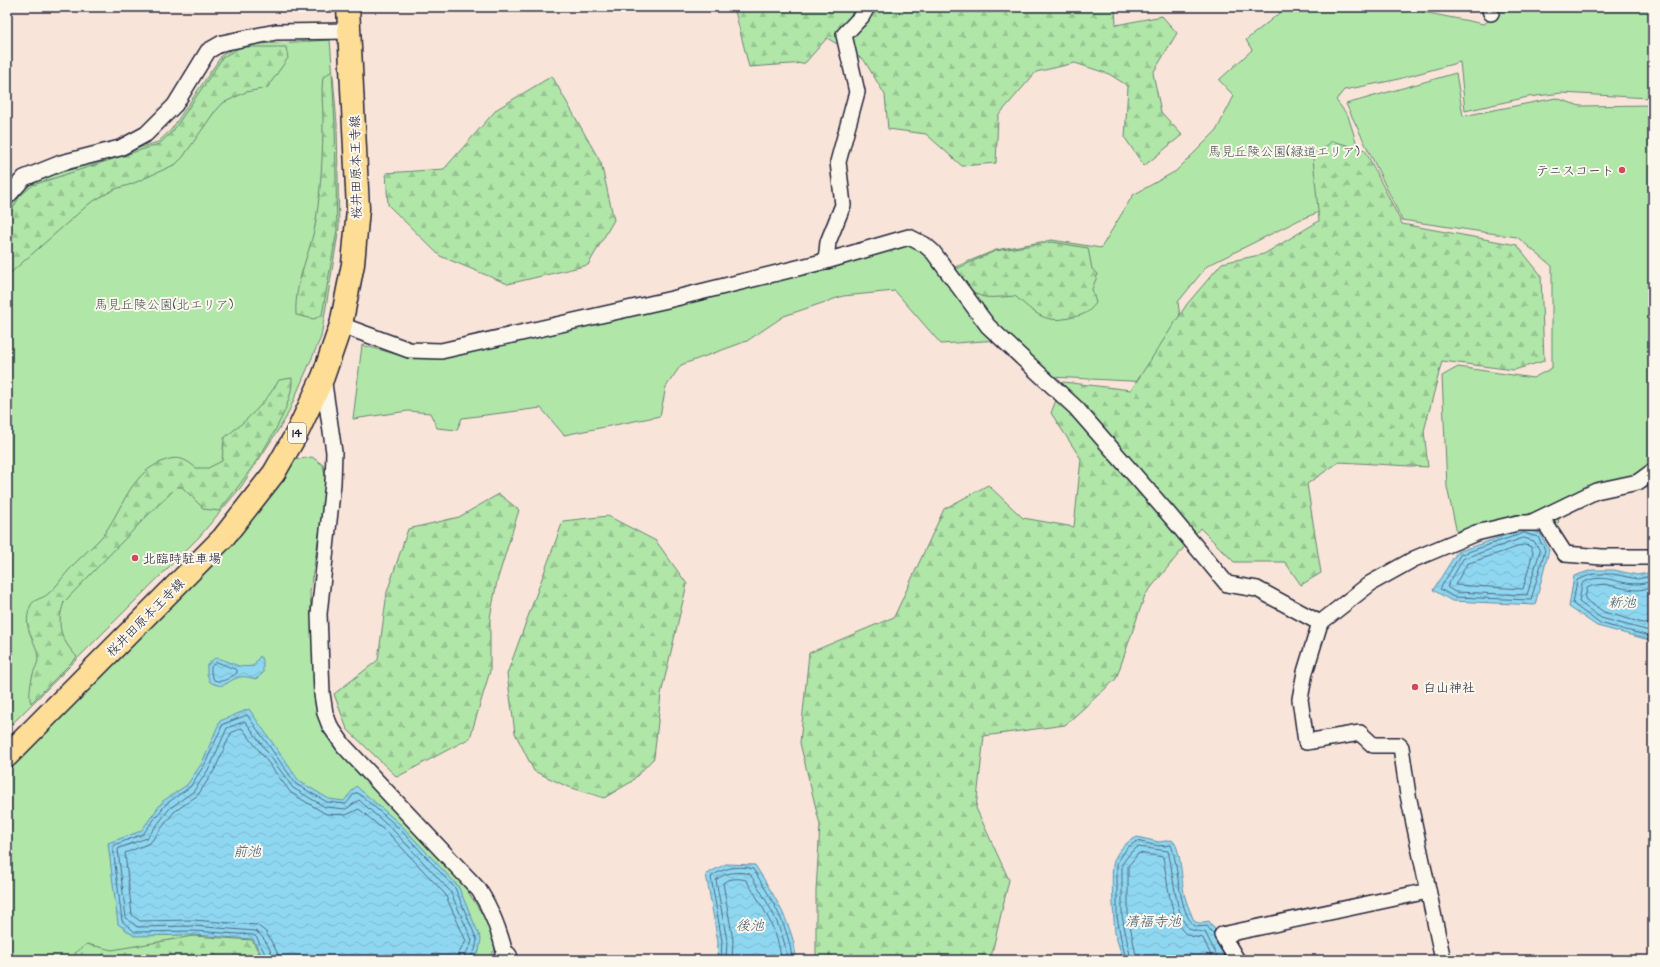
<svg xmlns="http://www.w3.org/2000/svg" width="1660" height="967" font-family="'Architects Daughter','Klee One',sans-serif">
<style>
.green{fill:#b0e6a8;stroke:#698472}
.forest{fill:url(#forest-firs);stroke:#698472}
.water{fill:url(#water-waves);stroke:#638fa8}
.lines{fill:none;stroke-linecap:round;stroke-linejoin:round}
.shore{stroke:#4e6a83;stroke-width:1}
.street-casing{stroke:#22223b;stroke-width:18}
.secondary-casing{stroke:#22223b;stroke-width:25}
.primary-casing{stroke:#22223b;stroke-width:25}
.street{stroke:#fbf7ec;stroke-width:15}
.secondary{stroke:#fbf7ec;stroke-width:22}
.primary{stroke:#fedd96;stroke-width:22}
.poi-dot{fill:#d1495b;stroke:#fbf7ec;stroke-width:1.5}
.labels{text-anchor:middle;stroke-width:4;stroke-linejoin:round;paint-order:stroke}
.shield{fill:#fbf7ec;stroke:#636270;stroke-width:1}
.shield-label{font-size:12px;font-weight:bold;fill:#22223b}
.park-label{font-size:13px;fill:#465356;stroke:#fbf7ec}
.street-label{font-size:13px;fill:#22223b;stroke:#fbf7ec}
.poi-label{font-size:13px;fill:#22223b;stroke:#fbf7ec;text-anchor:start}
.water-label{font-size:14px;font-style:italic;fill:#435871;stroke:#fbf7ec}
</style>
<defs>
<pattern id="forest-firs" width="22" height="20" patternUnits="userSpaceOnUse"><rect width="22" height="20" fill="#b0e6a8"/><path d="M5 1l3.5 6h-7zM16 11l3.5 6h-7z" fill="#97c592"/></pattern>
<pattern id="water-waves" width="16" height="10" patternUnits="userSpaceOnUse"><rect width="16" height="10" fill="#8fd7f0"/><path d="M0 5q4-4 8 0t8 0" fill="none" stroke="#7bb8cf"/></pattern>
</defs>
<rect width="100%" height="100%" fill="#f9e4d9"/>
<filter id="ink" filterUnits="userSpaceOnUse"><feTurbulence type="fractalNoise" baseFrequency=".025" numOctaves="2"/><feDisplacementMap in="SourceGraphic" scale="8" xChannelSelector="R" yChannelSelector="G"/><feConvolveMatrix kernelMatrix="1 2 1 2 8 2 1 2 1" color-interpolation-filters="sRGB"/></filter>
<g filter="url(#ink)">
<g class="green">
<path d="M1287 7H1417L1423 12 1484 24 1502 11 1530 7H1653V96L1649 98 1562 93 1528 97 1465 111 1460 62 1395 80 1344 90 1336 100 1348 116 1372 192 1301 219 1207 266 1178 302 1189 384 1051 377 1012 339 941 344 895 291 843 296 784 316 747 341 681 365 666 387 660 416 564 435 541 408 462 418 457 430 437 428 430 413 408 411 353 419 362 345 407 357 909 242 922 247 943 272 996 250 1052 240 1101 248 1133 195 1176 171 1216 131 1234 96 1219 80 1252 50 1246 40Z"/>
<path d="M330 40 337 124 339 228 321 337 286 418 241 487 199 537 7 729V209L9 204 30 182 158 142 171 130 222 55 240 45Z"/>
<path d="M1456 73 1463 116 1556 98 1580 106 1653 105V484L1643 490 1605 494 1560 515 1558 523 1532 513 1457 533 1447 487 1442 376 1458 367 1533 378 1552 368V266L1517 237 1402 220 1346 104Z"/>
<path d="M312 457 323 465 327 484 310 592 317 710 326 733 460 879 489 925 495 950 486 960H7V770L229 547 293 460Z"/>
</g>
<g class="forest">
<path d="M734 7H1115L1116 25 1162 16 1177 33 1153 73 1161 112 1182 135 1144 166 1125 138 1128 86 1109 74 1075 63 1036 72 998 116 996 163 962 166 926 134 888 129 885 95 864 60 827 38 805 63 749 67Z"/>
<path d="M241 47H286L288 58 267 88 246 92 223 103 213 114 183 157 176 164 132 184 115 189 90 203 7 276V218L20 196 33 185 159 144 173 131 223 57Z"/>
<path d="M332 71 335 126 337 230 322 315 314 319 296 315C294 281 311 253 316 220 321 188 323 152 323 120 323 106 321 92 323 77Z"/>
<path d="M552 76 601 163 614 220 588 265 508 284 440 256 388 205 386 173 444 169 497 109Z"/>
<path d="M1332 141 1365 150 1402 224 1517 245 1541 275 1544 361 1514 370 1442 361 1424 431 1428 467 1339 462 1307 484 1321 573 1301 585 1285 562H1234L1200 528 1145 595 1116 679 1065 725 984 736 976 808 1009 880 991 957 986 960H816V891L820 825 800 743 809 653 894 617 944 509 988 485 1023 518 1074 527 1081 459 1051 413 1063 382 1131 390 1187 304 1222 263 1264 254 1319 221 1313 158Z"/>
<path d="M1052 242 1088 248 1092 269 1098 274 1092 289 1096 303C1088 313 1086 314 1073 317 1045 325 1035 313 1015 296 975 299 980 300 954 270L995 251Z"/>
<path d="M292 378C295 413 242 483 219 511L204 509 182 487H177L145 518 64 602C56 626 60 638 77 657L31 703C28 696 31 681 33 674 34 669 38 664 38 659 38 641 21 631 30 607 33 598 44 599 49 593 57 587 62 577 69 570 78 559 89 550 99 540 119 518 127 480 155 465 173 456 181 455 196 468H208L222 461 224 438C245 422 266 403 279 380Z"/>
<path d="M499 494 519 510 497 581 490 618V671L470 738 397 777 347 729 334 694 378 660 387 592 408 529 459 517Z"/>
<path d="M608 516 656 541 687 584 661 694 654 758 631 782 604 798 566 786 534 771 515 733 507 674 563 521Z"/>
<path d="M193 936 252 940 263 960H78L75 953 87 944 112 950Z"/>
</g>
<g class="water">
<path d="M1524 529 1540 533 1549 550 1535 605 1452 601 1433 590 1457 552Z"/>
<path d="M1592 570H1614L1637 575 1653 572V641L1597 626 1569 607 1574 576Z"/>
<path d="M260 656 263 660V673L256 679C251 678 243 675 237 678 225 682 225 690 210 682L207 674V665L215 658C232 660 234 669 253 666Z"/>
<path d="M249 709 299 781 329 799 344 801 356 786 401 825 458 886 481 939 479 951 472 960H264L253 939 193 935 134 936 118 924 108 843 141 831 163 801 187 785 202 763 220 721Z"/>
<path d="M1137 837 1159 842 1172 840C1182 848 1181 884 1185 897 1187 905 1191 913 1194 921L1198 923 1209 921 1218 934 1229 960H1123C1121 951 1117 942 1115 933 1114 921 1110 870 1114 861 1117 851 1127 841 1137 837Z"/>
<path d="M726 864 755 865C772 892 795 927 796 960H717L718 942 706 874Z"/>
</g>
<g class="lines">
<g class="shore">
<path d="M1524 533 1538 537 1545 550 1531 600 1454 597 1440 589 1460 555Z"/>
<path d="M1524 538 1534 541 1540 551 1527 595 1455 592 1447 587 1463 559Z"/>
<path d="M1524 545 1530 546 1533 552 1523 589 1455 585 1467 564Z"/>
<path d="M1653 576 1637 579 1613 574H1593L1577 580 1573 604 1599 623 1653 637"/>
<path d="M1653 581C1648 582 1642 584 1637 584 1617 584 1603 572 1582 583L1579 602 1601 618 1653 632"/>
<path d="M1653 587C1648 588 1642 590 1637 590 1620 590 1604 579 1587 588L1585 599 1604 612 1653 626"/>
<path d="M217 662 237 670V673C230 677 223 684 214 680L211 673V667Z"/>
<path d="M268 960 257 938 254 935 193 931 135 932 122 921 113 847 114 845 143 834 166 804 190 787 205 764 223 724 247 715 296 784 327 802 346 804 355 793H358L399 828 455 888 477 940 475 950 469 960"/>
<path d="M273 960C272 951 263 934 255 931L193 926 137 927 126 918 118 850 119 848 147 838 170 808 194 791 210 767 227 728 245 721 293 788 325 807 346 809 359 800 395 832 450 891 472 940C471 948 464 952 464 960"/>
<path d="M279 960 277 952 266 932 257 925 193 920 140 921 132 915 125 853 150 843 174 812 198 795 215 769 231 733 242 728 291 793 326 814 346 815 359 809 391 836 445 894 466 941 459 953 458 960"/>
<path d="M721 960 722 941 711 877C722 868 739 865 753 869 770 896 790 928 792 960"/>
<path d="M726 960 727 941 716 880C725 872 739 871 750 874 765 898 786 931 787 960"/>
<path d="M732 960 733 940 723 883C729 878 739 878 746 880 760 902 780 933 781 960"/>
<path d="M1126 960 1120 934 1117 916V863L1127 848 1137 841 1158 846 1171 845C1179 864 1178 918 1197 927L1207 926 1214 935"/>
<path d="M1131 960 1122 916V864L1131 852 1138 847 1168 851C1173 868 1175 919 1190 929 1195 932 1200 931 1205 932L1219 960"/>
<path d="M1137 960 1128 915V866L1139 853 1163 857C1167 876 1170 920 1185 933 1190 937 1196 937 1203 938L1213 960"/>
</g>
<defs>
<g id="street">
<path d="M1489 7 1491 13"/>
<path d="M7 197 24 178 61 163 120 148 146 134 175 105 208 51 222 43 276 32 350 31"/>
<path d="M826 261 828 242 843 205 838 162 857 92 844 35 862 16 867 7"/>
<path d="M341 325 409 350 441 351 672 299 826 261 909 237 925 245 933 252 988 326 1076 408 1172 518 1227 584 1257 589 1320 623"/>
<path d="M323 377 334 452 333 483 319 614 322 694 325 713 330 726 344 746 479 890C493 912 500 932 506 957"/>
<path d="M1532 522 1596 491 1638 482 1653 471"/>
<path d="M1237 960 1222 935 1428 891"/>
<path d="M1443 960 1408 795 1401 747 1399 745H1373L1360 733 1306 742 1300 699 1305 672 1320 623 1371 583 1414 559 1476 533 1518 523H1545L1565 554 1602 557H1653"/>
</g>
<path id="secondary" d="M506 957V960"/>
<path id="primary" d="M7 756 223 538 274 473 297 433 323 377 341 325 353 264 358 209 348 7"/>
</defs>
<use href="#street" class="street-casing"/>
<use href="#secondary" class="secondary-casing"/>
<use href="#primary" class="primary-casing"/>
<use href="#street" class="street"/>
<use href="#secondary" class="secondary"/>
<use href="#primary" class="primary"/>
</g>
</g>
<g class="poi-dot">
<circle cx="1622" cy="170" r="4"/>
<circle cx="135" cy="558" r="4"/>
<circle cx="1415" cy="687" r="4"/>
</g>
<g class="labels">
<rect class="shield" x="288" y="423" width="18" height="20" rx="3"/>
<g class="shield-label">
<text x="297" y="437">14</text>
</g>
<g class="park-label">
<text x="1284" y="156">馬見丘陵公園(緑道エリア)</text>
<text x="164" y="309">馬見丘陵公園(北エリア)</text>
</g>
<g class="street-label">
<text transform="translate(355 167) rotate(-91)" y="5">桜井田原本王寺線</text>
<text transform="translate(145 617) rotate(-45)" y="5">桜井田原本王寺線</text>
</g>
<g class="poi-label">
<text x="1614" y="175" text-anchor="end">テニスコート</text>
<text x="143" y="563">北臨時駐車場</text>
<text x="1423" y="692">白山神社</text>
</g>
<g class="water-label">
<text x="1622" y="607">新池</text>
<text x="247" y="856">前池</text>
<text x="1153" y="926">清福寺池</text>
<text x="750" y="930">後池</text>
</g>
</g>
<rect width="1660" height="967" fill="none" stroke="#fbf7ec" stroke-width="24"/>
<rect x="12" y="12" width="1636" height="943" fill="none" stroke="#22223b" stroke-width="1.5" filter="url(#ink)"/>
</svg>
